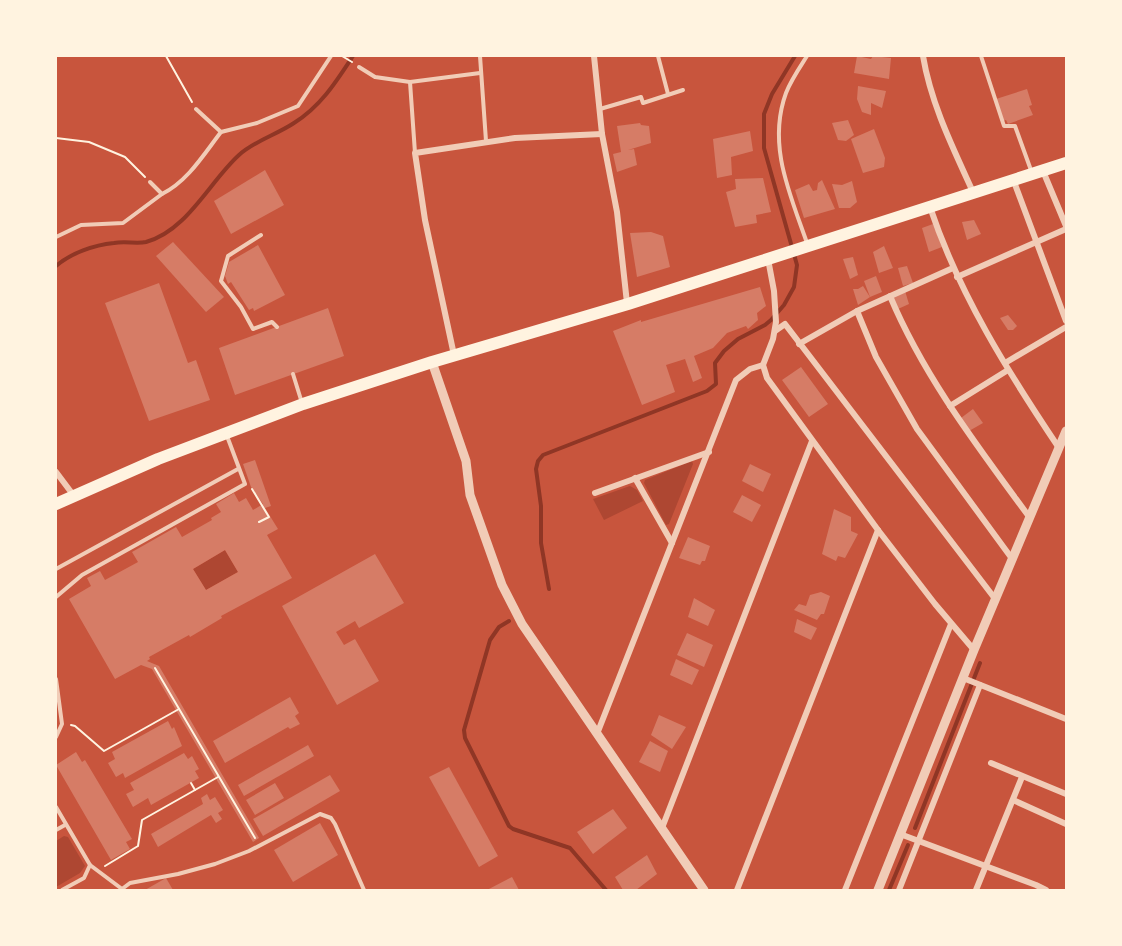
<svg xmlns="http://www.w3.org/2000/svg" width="1122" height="946" font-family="Spectral,serif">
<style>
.green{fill:#ae4732}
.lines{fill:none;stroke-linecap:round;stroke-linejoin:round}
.stream{stroke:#8f3625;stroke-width:4}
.building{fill:#d67c66;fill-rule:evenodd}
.path{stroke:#fff3e0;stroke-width:2}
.service{stroke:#f1ccb7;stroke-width:4}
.minor{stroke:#f1ccb7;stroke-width:6}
.tertiary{stroke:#f1ccb7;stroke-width:9}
.primary{stroke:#fff3e0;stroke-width:12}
</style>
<rect width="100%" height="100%" fill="#c8553d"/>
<g class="green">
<path d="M692 461 693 464 669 524 666 525 644 483 645 480Z"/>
<path d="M630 486 637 490 643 501 604 520 593 499Z"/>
<path d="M225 550 238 572 206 590 193 569Z"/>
<path d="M64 836 68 837 85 866 80 873 56 887V841Z"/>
</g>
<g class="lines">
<g class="stream">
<path d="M56 266C71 253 94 245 114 243 125 241 137 244 146 242 187 231 210 181 239 155 254 141 276 135 294 123 321 106 336 82 353 56"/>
<path d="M549 589 541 543V506L536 469 538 461 543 455 707 391 716 384 715 363 724 351 738 339 765 325 771 320 784 305 794 287 797 265 764 148V114L772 94 795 56"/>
<path d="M509 621 499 627 490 640 464 730 465 738 509 826 513 829 570 848 606 890"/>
<path d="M915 828 980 663"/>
<path d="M889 890 908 845"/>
</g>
</g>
<g class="building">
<path d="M857 56 871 59 873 56 891 58 889 79 854 73Z"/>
<path d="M858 86 886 91 882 108 871 103V115L862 112 857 99Z"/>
<path d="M1027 89 1032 105 1029 106 1033 115 1008 124 1006 120 1003 121 996 99Z"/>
<path d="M848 120 854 135 846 141 838 140 832 123Z"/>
<path d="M640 123 641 125 649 126 651 143 628 150 634 149 637 165 617 172 613 154 621 152 617 126Z"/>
<path d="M874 129 885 158 884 167 863 173 851 139Z"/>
<path d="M750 131 753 151 731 157 732 175 717 178 713 139Z"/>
<path d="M265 170 284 205 231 234 214 201Z"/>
<path d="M763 178 771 212 756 215 757 223 735 227 726 192 736 189 735 179Z"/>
<path d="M822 180 835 209 804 218 795 190 809 184 813 191 817 190 818 183Z"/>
<path d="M852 181 857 202 850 208H839L832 184 842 185Z"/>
<path d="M974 220 981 234 967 240 962 222Z"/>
<path d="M933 224 942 247 929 252 922 228Z"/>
<path d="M651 232 663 236 670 267 637 277 630 233Z"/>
<path d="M173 242 224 297 206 312 156 256Z"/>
<path d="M258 245 285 295 254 311 253 308 249 310 231 282 228 284 225 276 229 262Z"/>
<path d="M884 246 893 268 879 273 873 252Z"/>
<path d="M853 257 858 275 850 279 843 259Z"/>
<path d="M907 266 913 283 903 286 898 268Z"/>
<path d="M876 276 882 292 870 297 864 281Z"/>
<path d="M159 283 188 363 196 360 210 400 149 421 105 303Z"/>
<path d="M863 286 870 297 858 305 853 289H858Z"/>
<path d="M760 287 766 306 757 313 758 320 748 329 746 326 727 333 713 348 694 356 702 378 693 382 685 359 666 365 675 392 642 405 613 331 641 320V322Z"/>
<path d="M905 291 909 304 898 309 893 297Z"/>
<path d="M328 308 344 356 235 395 219 348Z"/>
<path d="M1008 315 1017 326 1013 330H1008L1000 318Z"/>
<path d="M801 367 828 404 809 417 782 380Z"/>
<path d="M973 409 983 423 969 431 961 418Z"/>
<path d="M255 460 271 506 265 508 278 529 267 535 292 578 221 616 222 618 190 637 189 635 149 657 150 659 147 661 159 666 259 838 253 842 152 669 141 665 115 679 69 599 91 586 87 578 100 571 105 580 138 562 132 552 176 527 182 537 212 520 211 518 221 512 216 504 234 493 239 502 246 498 253 510 263 504 251 487 243 464ZM225 550 238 572 206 590 193 569Z"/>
<path d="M750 464 771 474 763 492 742 481Z"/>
<path d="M742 495 761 505 752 522 733 512Z"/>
<path d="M834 509 851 517V531L858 534 845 558 838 556 836 561 822 554Z"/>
<path d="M688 537 710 546 705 561H702L700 565 679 558Z"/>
<path d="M375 554 404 603 359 628 355 621 336 632 344 645 355 639 379 681 337 705 282 606Z"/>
<path d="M821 592 830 596 824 614H821L817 620 794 610 799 604 806 606 810 595Z"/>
<path d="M694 598 715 610 708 626 688 617Z"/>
<path d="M797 619 817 628 811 640 794 632Z"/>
<path d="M687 633 713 645 704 667 677 655Z"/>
<path d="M676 659 699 670 692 685 670 675Z"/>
<path d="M290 697 299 713 295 716 300 724 290 729 288 727 225 763 213 741Z"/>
<path d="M659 715 686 727 672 749 651 735Z"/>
<path d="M168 721 172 729 174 727 182 746 125 778 123 773 116 777 108 763 115 759 112 752Z"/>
<path d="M650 741 668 751 660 772 639 762Z"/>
<path d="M308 745 314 756 244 796 238 785Z"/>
<path d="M76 752 82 762 85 760 132 839 126 842 130 849 111 860 56 765Z"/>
<path d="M184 753 188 759 192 756 199 769 195 771 199 778 151 805 148 798 133 807 126 794 134 790 130 783Z"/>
<path d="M449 767 498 856 479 867 429 777Z"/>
<path d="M330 775 340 791 263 836 253 819Z"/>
<path d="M275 783 284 798 255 815 246 800Z"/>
<path d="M207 794 210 800 215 797 223 810 218 813 222 819 216 823 211 815 158 847 151 834 203 804 201 798Z"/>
<path d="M613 809 627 828 593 854 577 832Z"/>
<path d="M320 823 338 855 293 882 274 850Z"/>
<path d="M647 855 657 874 636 890H623L615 877Z"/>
<path d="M512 877 519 890H487Z"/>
<path d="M166 878 173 890H145Z"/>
</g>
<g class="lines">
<g class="path">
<path d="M166 56 192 102"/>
<path d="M342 56 352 62"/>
<path d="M56 138 89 142 125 157 145 177"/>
<path d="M252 489 269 517 259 522"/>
<path d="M155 668 255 838"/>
<path d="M71 725 75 726 104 751 179 709"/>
<path d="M191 783 195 790"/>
<path d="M105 866 138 846 142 820 218 777"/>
</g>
<g class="service">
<path d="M480 56 486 141"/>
<path d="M658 56 668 94"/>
<path d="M807 56C800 67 791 80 786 93 767 145 790 194 807 243"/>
<path d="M981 56 1004 126H1015L1032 173"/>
<path d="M359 67 375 77 410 82 480 73"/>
<path d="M410 82 415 153"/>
<path d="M196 109 221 132 257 123 298 106 331 56"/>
<path d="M600 109 641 97 643 103 683 90"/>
<path d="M150 182 162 194C188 181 204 154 221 132"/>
<path d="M261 235 228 256 221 281 241 307 253 329 272 322 277 327"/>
<path d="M56 237 81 225 123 223 162 194"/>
<path d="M293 374 302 403"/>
<path d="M56 569 238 469"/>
<path d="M56 597 82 575 245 484 227 436"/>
<path d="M56 679 62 724 56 737"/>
<path d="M56 807 90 865 84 878 62 890"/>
<path d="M56 830 65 825"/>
<path d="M90 865 122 889"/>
<path d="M123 890 122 889 130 883 178 874 215 864 249 851 320 814 331 818 335 824 364 890"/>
</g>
<g class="minor">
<path d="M594 56 602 134 617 212 627 303"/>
<path d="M923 56C931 104 953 148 973 192"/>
<path d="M1043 171 1066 226"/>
<path d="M1013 179 1066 321"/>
<path d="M930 207C959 294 1008 372 1059 448"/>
<path d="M768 259 774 291 776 322 773 339 763 365 767 378 878 530 935 604 974 650"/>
<path d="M957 277 1066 229"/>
<path d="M890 296C924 377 978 447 1030 518"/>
<path d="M857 311 876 357 917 429 1013 560"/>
<path d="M775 331 785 324 996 600"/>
<path d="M799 344 857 311 953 268"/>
<path d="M454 355 425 220 415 153 515 138 602 134"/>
<path d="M1005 363 1066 327"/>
<path d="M950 406 1008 370"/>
<path d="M56 472 74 496"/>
<path d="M635 478 672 543"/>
<path d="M595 493 709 452"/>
<path d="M963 678 1066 719"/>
<path d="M597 734 736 380 750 369 763 365"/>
<path d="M991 763 1066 794"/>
<path d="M1013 800 1066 824"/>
<path d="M662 828 812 441"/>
<path d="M900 834 1036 885 1046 890"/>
<path d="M737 890 878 530"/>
<path d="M845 890 951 624"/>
<path d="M899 890 980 685"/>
<path d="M976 890 1022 777"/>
</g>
<g class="tertiary">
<path d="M432 362 466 461 470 495 502 585 522 624 704 890"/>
<path d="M878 890 974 650 1066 431"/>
</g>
<path class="primary" d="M56 504 158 459 303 404 432 362 628 304 1066 163"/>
</g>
<rect width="1122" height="946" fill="none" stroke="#fff3e0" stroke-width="114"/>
</svg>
